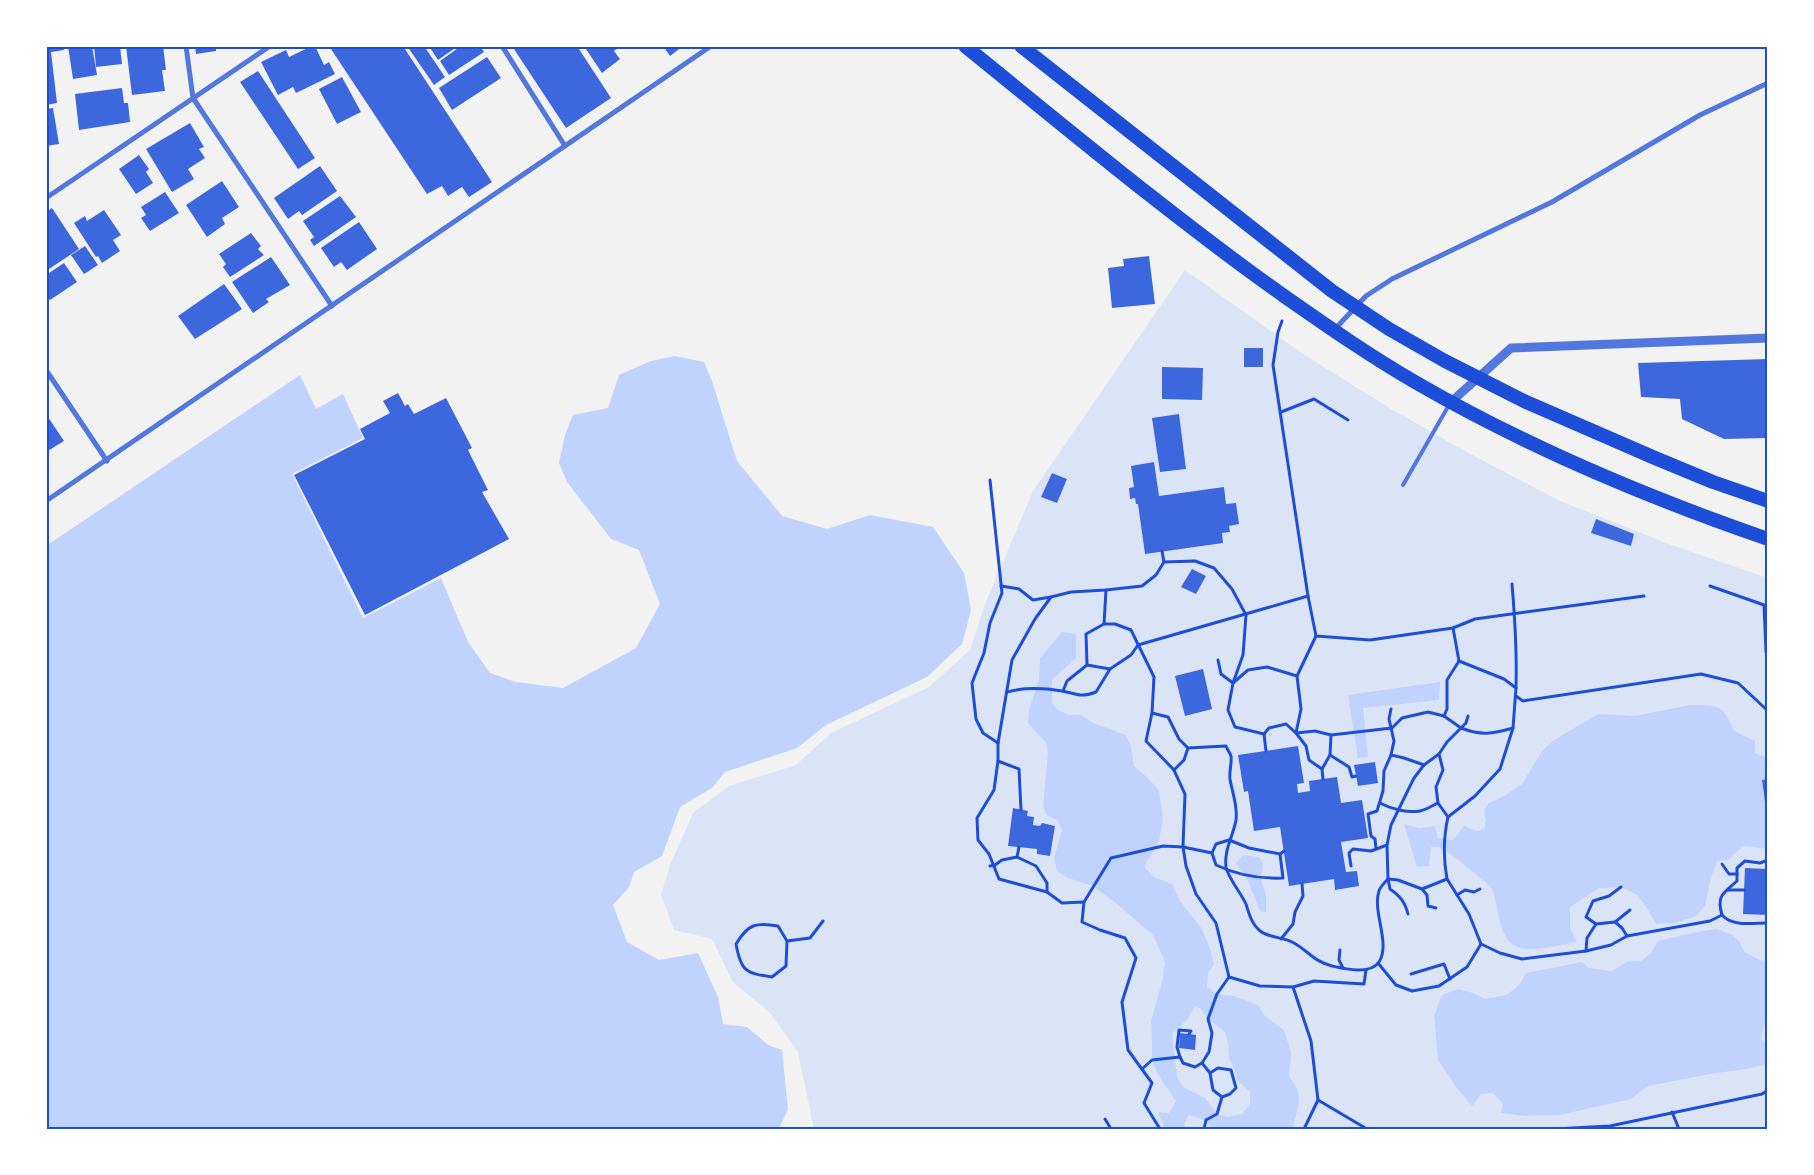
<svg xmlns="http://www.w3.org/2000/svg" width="1814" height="1175" font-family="'PT Sans',sans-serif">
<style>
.green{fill:#dbe4f7}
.water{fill:#bfd3fe;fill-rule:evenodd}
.building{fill:#3d67dc}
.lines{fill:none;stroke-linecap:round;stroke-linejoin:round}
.path{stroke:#1d4ed8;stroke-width:3}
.service{stroke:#5277de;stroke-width:4}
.minor{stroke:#5277de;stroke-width:5}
.tertiary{stroke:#5277de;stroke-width:9}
.trunk{stroke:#1d4ed8;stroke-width:14}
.neatline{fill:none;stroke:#1d4ed8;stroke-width:2}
</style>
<rect width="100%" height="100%" fill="#f2f2f2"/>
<path class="green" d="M1185 270 1306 356 1393 410 1463 450 1558 500 1669 544 1768 578V1129H814L798 1052 770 1013 733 982 712 939 674 930 661 895 670 865 693 813 729 786 796 765 831 733 929 687 970 650 985 604 1033 491Z"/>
<g class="water">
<path d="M675 356 704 362 712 381 737 461 782 516 827 529 870 515 933 527 964 573 971 610 962 644 927 677 826 725 797 748 725 772 712 788 680 807 662 856 634 872 629 887 613 905 627 942 659 960 698 953 718 997 723 1024 747 1027 768 1045 782 1050 788 1109 779 1129H46V546L300 375 316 409 343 394 363 438 292 474 363 618 441 578 468 642 490 673 516 682 563 688 636 648 660 604 639 550 611 539 567 482 559 463 565 435 573 415 608 408 619 375 651 361Z"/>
<path d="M1062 632 1076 634V658L1052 680V703L1058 710 1069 715H1081L1093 723 1126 735 1131 747 1134 766 1149 779 1159 791 1161 804 1163 820 1159 840 1152 854 1146 862 1145 868 1154 877 1172 884 1180 901 1202 929 1210 949 1214 964 1208 973 1207 987 1217 994 1234 996 1258 1005 1265 1016 1284 1030 1291 1052 1289 1076C1304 1095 1299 1105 1293 1127L1286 1129H1214L1205 1120 1189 1115 1184 1124 1186 1129H1165L1158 1112 1169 1113 1176 1101 1158 1074 1152 1060V1041L1151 1021 1162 982 1165 962 1153 935 1117 904 1093 886 1068 878 1057 871 1054 858 1062 830 1057 820 1047 815 1043 806 1048 753 1046 743 1028 723 1029 710 1039 679 1040 658ZM1194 1007 1200 1008 1208 1019 1225 1032 1228 1044 1229 1058 1234 1067 1237 1080 1250 1092V1105L1242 1114 1227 1117 1217 1114 1205 1098 1183 1087 1177 1077 1172 1033 1188 1019Z"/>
<path d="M1440 682 1439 700 1363 708 1368 757 1358 758 1348 695Z"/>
<path d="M1690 705C1718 705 1723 704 1734 731L1755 741V753L1768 758V849L1743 846 1728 860 1717 861 1711 877 1705 906 1696 916 1676 923 1656 924 1647 908 1637 895 1622 887 1599 888 1570 907V928L1577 942C1565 944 1534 951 1524 949 1496 944 1501 910 1492 889 1490 884 1444 848 1438 847 1436 847 1433 847 1431 847L1429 866 1417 867 1404 824 1419 828 1435 826 1438 838 1453 840 1464 826 1477 831 1484 829 1486 820 1484 810 1489 803 1504 796 1522 784 1542 751 1554 740 1598 714 1635 716Z"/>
<path d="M1243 855 1259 857 1263 863 1261 879 1266 895V912L1260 911 1246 876 1236 864Z"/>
<path d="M1716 929 1731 934 1740 942 1744 952 1762 961 1768 962V1009L1761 1039 1768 1046V1064L1746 1069 1710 1074 1648 1086 1631 1099 1559 1115 1527 1116 1501 1113 1503 1104 1493 1093 1481 1094 1472 1106 1457 1088 1438 1060 1434 1016 1442 995 1458 989 1473 993 1485 999 1507 995 1520 984 1526 973 1582 962 1589 968 1612 971 1628 961H1641L1651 953 1658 941 1696 932Z"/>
</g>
<g class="building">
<path d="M46 46H63L64 50 51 52 57 103 46 105Z"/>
<path d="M68 46H92L97 75 73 79Z"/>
<path d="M94 46H120L122 64 96 67Z"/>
<path d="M126 46H163L166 70H162L165 91 132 95Z"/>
<path d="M195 46H225V47L216 49V51L196 54Z"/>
<path d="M312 46H315L324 65 329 62 335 74 296 93 293 87 278 95 261 62 286 50 289 57Z"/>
<path d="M329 46H403L492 182 469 197 462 187 448 196 442 186 427 194Z"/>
<path d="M407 46H424L445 77 434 85Z"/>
<path d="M429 46H458L438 60Z"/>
<path d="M461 46H480L484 52 449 75 440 61Z"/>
<path d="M512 46H577L611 98 566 128Z"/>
<path d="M584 46H620L614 51 620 59 602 73Z"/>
<path d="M663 46H683L670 56Z"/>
<path d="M487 57 501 78 452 110 439 88Z"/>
<path d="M258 71 315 158 298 169 240 82Z"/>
<path d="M342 77 361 112 337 124 319 89Z"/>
<path d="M122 88 124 103H128L130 122 79 130 75 94Z"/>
<path d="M53 108 59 144 46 146V109Z"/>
<path d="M190 123 204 147 199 149 205 158 188 169 194 179 172 192 146 149Z"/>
<path d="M139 155 149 169 146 172 153 183 136 194 119 169Z"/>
<path d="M320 166 337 191 302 215 299 211 288 219 274 198Z"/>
<path d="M222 181 239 207 222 218 225 224 207 237 186 205Z"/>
<path d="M165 192 179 213 150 231 141 218 146 215 141 207Z"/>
<path d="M340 196 356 217 314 246 310 240 314 237 303 221Z"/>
<path d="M52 208 79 249 46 271V212Z"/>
<path d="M104 210 121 235 113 240 120 251 102 263 98 256 96 257 74 223 85 216 87 221Z"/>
<path d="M359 222 377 249 347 270 341 262 334 267 321 248Z"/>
<path d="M251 233 261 246 258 249 264 255 230 277 223 267 226 264 219 254Z"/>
<path d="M85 246 98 265 84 274 71 255Z"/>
<path d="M1149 256 1155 304 1112 308 1108 268 1124 266 1123 259Z"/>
<path d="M271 257 290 285 266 299 269 302 253 313 232 282Z"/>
<path d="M64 263 77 282 50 300 46 295V275Z"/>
<path d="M224 284 242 309 195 339 178 316Z"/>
<rect x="1244" y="348" width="19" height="19"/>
<path d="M1768 359V438L1724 439 1682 419 1680 399 1641 397 1638 363Z"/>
<path d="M1162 367 1203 368 1202 400 1162 399Z"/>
<path d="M398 393 405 406 408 404 414 414 446 398 472 448 468 450 488 490 482 492 509 539 365 615 294 475 365 439 360 429 390 413 383 401Z"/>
<path d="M46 414 64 441 46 452Z"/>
<path d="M1179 414 1186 469 1160 472 1152 418Z"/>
<path d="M1154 462 1159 496 1224 487 1226 504 1236 503 1239 524 1229 526 1230 532 1222 533 1223 543 1145 554 1138 504H1136L1135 498 1130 499 1129 488 1134 487 1131 466Z"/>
<path d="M1052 473 1067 479 1057 503 1041 497Z"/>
<path d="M1596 519 1634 534 1631 546 1591 533Z"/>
<path d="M1192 569 1206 576 1196 594 1181 587Z"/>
<path d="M1203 669 1212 709 1185 716 1175 676Z"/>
<path d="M1298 746 1304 783 1297 784 1298 793 1310 791 1309 781 1337 777 1341 803 1362 800 1368 838 1341 842 1346 872 1357 871 1359 886 1335 890 1334 879 1289 886 1280 827 1254 831 1248 791 1244 792 1238 755Z"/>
<path d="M1375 762 1378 783 1358 786 1354 765Z"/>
<path d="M1768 779V809H1766L1762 780Z"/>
<path d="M1013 808 1028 811 1027 816 1034 817 1033 825 1040 826 1042 823 1055 826 1050 856 1037 854V849L1008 846Z"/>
<path d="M1745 868 1768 869V915L1743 914Z"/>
<path d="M1180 1033 1196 1035 1195 1050 1179 1048Z"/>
</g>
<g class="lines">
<g class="path">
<path d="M1282 321 1278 332 1273 365 1308 596 1316 636 1370 640 1453 628 1459 661 1504 679 1516 688 1513 728 1500 769 1475 796 1448 817"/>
<path d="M1281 412 1314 399 1348 420"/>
<path d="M990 480 1002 593 990 623 984 653 972 683 976 719 983 733 998 743"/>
<path d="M1164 562 1195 561 1214 568 1232 589 1246 615 1243 655 1233 683 1221 674 1218 660"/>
<path d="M1512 584C1515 619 1517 653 1516 688"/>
<path d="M1001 586 1019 589 1033 600 1051 597"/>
<path d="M1710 586 1764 605 1766 652 1768 655"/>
<path d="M1106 590 1104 624H1115L1131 630 1154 677 1152 713 1146 741 1174 770 1185 794 1183 847 1186 866 1196 894 1216 923 1229 977 1260 986 1293 987 1314 981 1364 984 1366 970"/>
<path d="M1453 628 1475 619 1644 596"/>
<path d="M1087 665 1110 669"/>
<path d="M1063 691 1067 681 1087 665 1086 634 1104 624"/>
<path d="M1007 692C1025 687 1044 688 1062 691 1078 694 1080 698 1096 692L1110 669 1131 655 1138 645 1308 596"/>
<path d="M1516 696 1523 701 1701 674 1738 683 1768 711"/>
<path d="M1152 713 1168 717 1179 739 1188 748 1226 746C1227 749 1230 753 1231 756 1232 763 1229 771 1230 779 1232 792 1238 806 1236 820 1233 837 1224 849 1226 867 1228 878 1241 893 1246 904 1249 913 1251 923 1259 930 1269 939 1283 936 1294 943 1308 951 1315 962 1332 966 1345 969 1370 975 1379 962 1391 943 1372 912 1379 891 1380 887 1385 882 1388 879L1398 880 1422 889 1447 879C1443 857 1443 839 1448 817L1438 803 1436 787 1443 770 1439 754 1447 742 1461 728C1482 736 1492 734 1513 728"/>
<path d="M1444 716 1447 709V680L1459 661"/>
<path d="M1264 734 1235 727 1228 710 1233 683 1248 670 1267 667 1297 676"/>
<path d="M1266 751 1264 734 1269 728 1286 724 1296 733 1301 709 1297 676 1316 636"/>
<path d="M1330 755 1349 767 1352 777 1356 776"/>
<path d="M1391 755 1404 758 1424 765"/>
<path d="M998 761 994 790 977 818 978 840 989 854 999 879 1047 892 1062 903 1084 902 1082 922 1100 930 1125 938 1136 958 1122 1002 1128 1050 1152 1083 1144 1103 1160 1129"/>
<path d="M1322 769 1309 760 1306 746 1296 733 1315 731 1331 735 1392 728 1402 718 1428 712 1444 716 1461 728 1466 723 1468 716"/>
<path d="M1174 770 1184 760 1188 748"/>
<path d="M1323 779 1322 769 1330 755 1331 735"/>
<path d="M1380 803C1391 809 1407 813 1420 811 1426 810 1433 805 1438 803"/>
<path d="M1021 810 1019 769 998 761V743L1012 660 1035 619 1051 597 1071 592 1106 590 1142 586 1156 575 1164 562 1162 551"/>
<path d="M1387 845 1388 879 1390 889C1400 896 1405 902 1408 914"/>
<path d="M1376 849 1375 839 1371 836 1368 814 1377 811 1383 791 1384 771 1391 755 1394 741 1389 719 1391 709"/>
<path d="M1212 853 1216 865C1237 875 1259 879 1283 878L1280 854"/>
<path d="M1017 857 1036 866 1047 883V892"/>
<path d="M1722 864 1729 874H1737"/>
<path d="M990 866 995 865 1002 860 1017 857 1019 847"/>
<path d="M1351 866 1349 853 1353 849 1371 851 1387 845 1391 825 1414 778 1424 765 1439 754"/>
<path d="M1447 879 1469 914 1481 944 1500 953 1522 959 1586 951 1611 945 1627 936 1710 921 1722 915C1733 927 1752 923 1768 923"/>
<path d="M1422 889 1427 895 1428 906 1436 908"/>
<path d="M1728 890H1744"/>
<path d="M1457 895 1465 890 1474 892 1480 889"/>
<path d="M1084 902 1111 858 1163 846 1183 847 1212 853 1216 844 1229 840 1249 848 1280 854 1284 851"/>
<path d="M1722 915C1716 895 1724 893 1737 881V868L1745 861 1760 863 1768 860"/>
<path d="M1615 922 1622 928 1627 936"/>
<path d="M1596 924 1586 917 1593 901 1609 896 1621 887"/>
<path d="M1281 939 1293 924 1295 912 1303 896 1302 884"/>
<path d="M787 941 786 966 772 977C746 973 741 972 736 944 748 924 756 922 778 926L787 941 810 938 823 921"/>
<path d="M1340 950 1339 960 1343 968"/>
<path d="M1586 951 1587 938 1596 924 1615 922 1630 910"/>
<path d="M1378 963 1396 985 1412 991 1439 986 1467 967 1481 944"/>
<path d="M1411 974 1444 964 1450 979"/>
<path d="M1293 987 1311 1041 1318 1100 1304 1129"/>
<path d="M1180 1057 1177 1047 1179 1030 1191 1031 1189 1034"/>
<path d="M1142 1069 1152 1060 1180 1057 1183 1063 1195 1067 1202 1063"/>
<path d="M1210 1073 1218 1068 1231 1070 1236 1088 1230 1094 1222 1097"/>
<path d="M1318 1100 1367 1129"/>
<path d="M1672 1112 1679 1129"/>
<path d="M1105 1119 1111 1129"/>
<path d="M1204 1129 1206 1120 1217 1114 1222 1097 1213 1090 1210 1073 1202 1063 1209 1052 1212 1033 1208 1019 1217 994 1229 977"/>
<path d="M1447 1129H1458"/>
<path d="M1553 1129 1610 1126 1762 1094 1768 1090"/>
</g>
<path class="service" d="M1403 485 1449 405"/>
<g class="minor">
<path d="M186 46 193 98 332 306"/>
<path d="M502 46 565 146"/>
<path d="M46 198 270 46"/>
<path d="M1334 330 1366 296 1392 279 1552 202 1700 115 1768 83"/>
<path d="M46 370 107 461"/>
<path d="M46 501 711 46"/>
</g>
<path class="tertiary" d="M1451 402 1511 348 1768 338"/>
<g class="trunk">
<path d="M965 46C1070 131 1174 218 1284 296 1327 326 1370 356 1415 382 1527 447 1646 497 1768 539"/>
<path d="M1021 46 1332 291 1389 329 1445 361 1526 402 1655 458 1713 482 1768 501"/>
</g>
</g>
<rect width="1814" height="1175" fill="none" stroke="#ffffff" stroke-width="95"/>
<rect x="48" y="48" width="1718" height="1080" class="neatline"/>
</svg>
